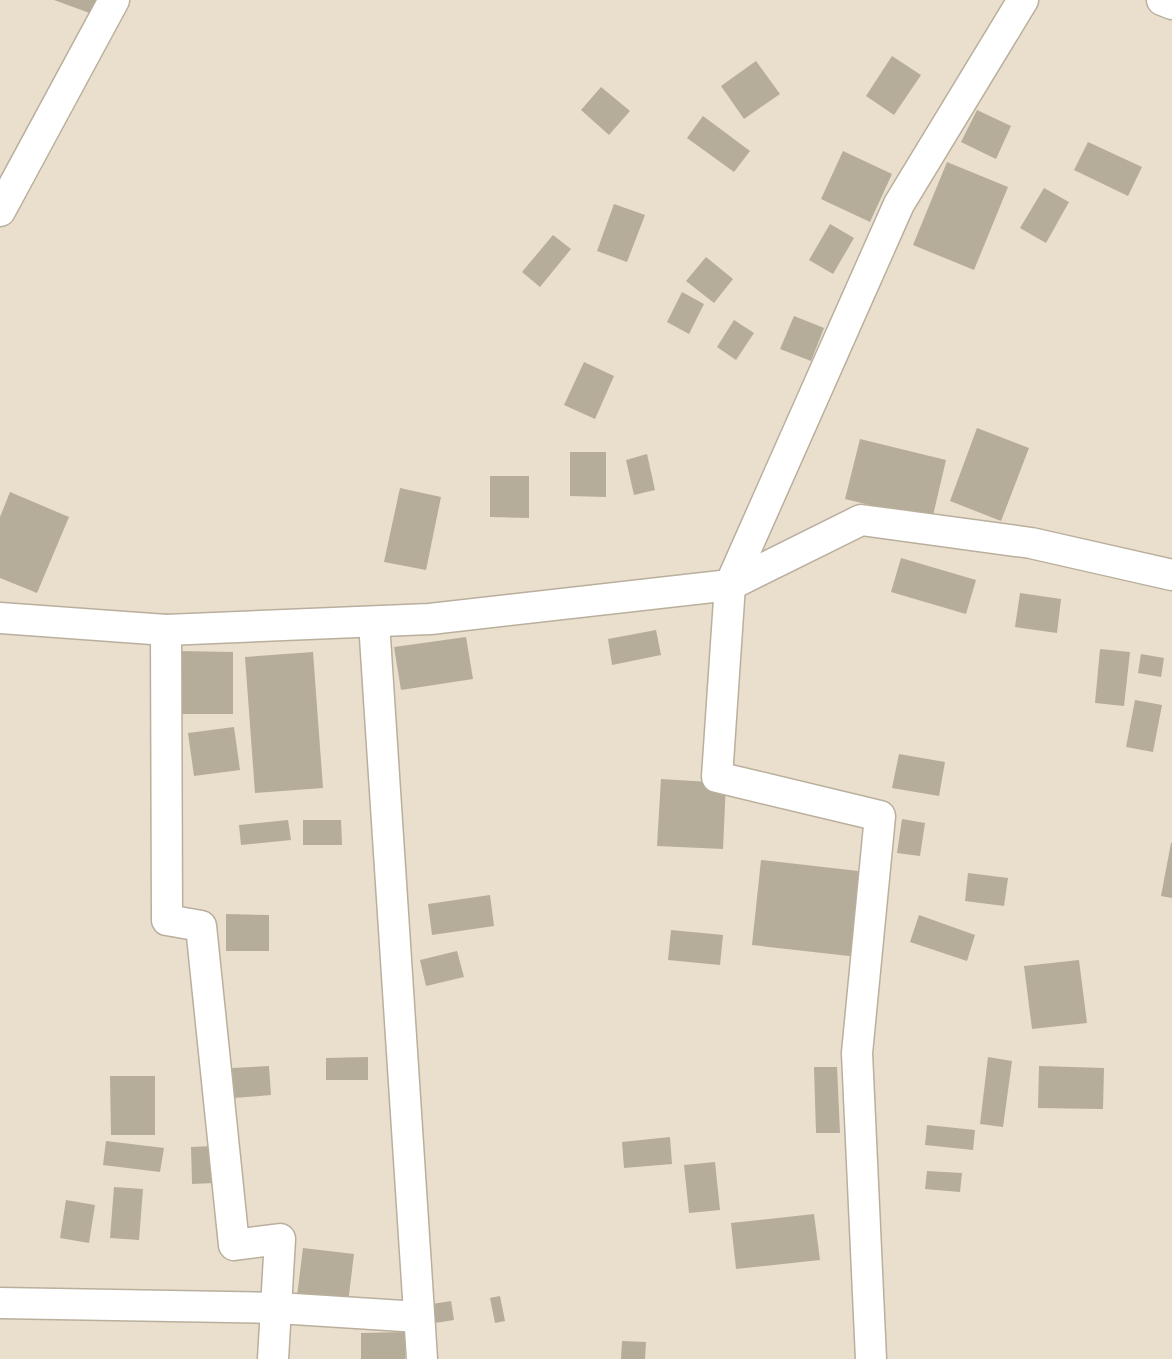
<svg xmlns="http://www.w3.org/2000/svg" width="1172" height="1359" font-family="'Work Sans',sans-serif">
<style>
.building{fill:#b6ac9a}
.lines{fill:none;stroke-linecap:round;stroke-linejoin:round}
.street-casing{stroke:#b9af9c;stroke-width:33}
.street{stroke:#fff;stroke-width:30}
</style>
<rect width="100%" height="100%" fill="#eadfcc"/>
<g class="building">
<path d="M54 0H101L95 15Z"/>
<path d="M892 56 921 75 894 115 866 96Z"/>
<path d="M756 61 780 94 744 119 721 86Z"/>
<path d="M601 87 630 111 609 135 581 110Z"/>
<path d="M977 110 1011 126 996 159 961 142Z"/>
<path d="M703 116 750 151 734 172 687 138Z"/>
<path d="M1088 142 1142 167 1128 196 1074 170Z"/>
<path d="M843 151 892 174 870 222 821 199Z"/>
<path d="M947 162 1008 187 974 270 913 245Z"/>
<path d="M1044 188 1069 202 1046 243 1020 228Z"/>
<path d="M614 204 645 215 627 262 597 251Z"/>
<path d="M830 224 854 238 833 274 809 260Z"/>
<path d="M553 235 571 249 540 287 522 272Z"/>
<path d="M706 257 733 279 714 303 686 281Z"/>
<path d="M682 292 704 304 689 334 667 322Z"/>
<path d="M794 316 824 328 811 361 780 349Z"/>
<path d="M734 320 754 333 736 360 717 347Z"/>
<path d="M584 362 614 376 595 419 564 405Z"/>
<path d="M977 428 1029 448 1001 521 950 501Z"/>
<path d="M860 439 946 460 932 520 845 499Z"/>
<path d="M570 452H606V497L570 496Z"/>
<path d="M647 454 655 490 634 495 626 460Z"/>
<path d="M490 476H529V518L490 517Z"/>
<path d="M400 488 441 497 426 570 384 562Z"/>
<path d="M10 492 69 517 37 593 0 578V517Z"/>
<path d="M901 558 976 580 966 614 891 592Z"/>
<path d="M1020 593 1061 599 1057 633 1015 627Z"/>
<path d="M656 630 661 655 612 665 608 639Z"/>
<path d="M466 637 473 679 401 690 394 647Z"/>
<path d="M1100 649 1130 652 1124 706 1095 703Z"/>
<path d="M177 651 233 652V714H178Z"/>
<path d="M313 652 323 788 255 793 245 657Z"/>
<path d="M1141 654 1164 658 1161 677 1138 673Z"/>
<path d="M1135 700 1162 705 1153 752 1126 747Z"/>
<path d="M234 727 240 770 194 776 188 733Z"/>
<path d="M899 754 945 762 939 796 892 788Z"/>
<path d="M661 779 726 783 723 849 657 846Z"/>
<path d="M902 819 925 823 920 856 897 853Z"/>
<path d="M288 820 291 840 241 845 239 825Z"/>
<path d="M303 820H341L342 845H303Z"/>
<path d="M1171 843H1172V898L1161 896Z"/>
<path d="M761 860 867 872 858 957 752 945Z"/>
<path d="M968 873 1008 878 1004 906 965 901Z"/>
<path d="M490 895 494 926 432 935 428 904Z"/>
<path d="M226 914 269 915V951H226Z"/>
<path d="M919 915 975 935 967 961 910 942Z"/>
<path d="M671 930 723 935 720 965 668 960Z"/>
<path d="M457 951 464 977 426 986 420 960Z"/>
<path d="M1079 960 1087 1023 1032 1029 1024 966Z"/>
<path d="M368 1057V1080H326V1058Z"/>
<path d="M988 1057 1012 1061 1003 1127 980 1124Z"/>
<path d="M269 1066 271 1095 234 1098 232 1068Z"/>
<path d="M1039 1066 1104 1068 1103 1109 1038 1108Z"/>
<path d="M814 1067H837L840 1133H816Z"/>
<path d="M110 1076H155V1135H111Z"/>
<path d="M927 1125 975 1130 973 1150 925 1145Z"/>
<path d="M670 1137 672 1164 624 1168 622 1142Z"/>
<path d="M106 1141 164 1148 160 1172 103 1165Z"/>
<path d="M213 1146 214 1183 192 1184 191 1147Z"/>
<path d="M715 1162 720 1210 689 1213 684 1165Z"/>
<path d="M927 1171 962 1173 960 1192 925 1189Z"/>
<path d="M114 1187 143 1189 139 1240 110 1238Z"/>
<path d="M66 1200 95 1205 89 1243 60 1238Z"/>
<path d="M814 1214 820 1260 736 1269 731 1223Z"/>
<path d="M303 1248 354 1254 348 1303 297 1296Z"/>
<path d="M500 1296 505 1321 495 1323 490 1298Z"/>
<path d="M451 1301 454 1320 435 1323 432 1304Z"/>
<path d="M406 1332 405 1359H361V1333Z"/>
<path d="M622 1341 646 1342 645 1359H621Z"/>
</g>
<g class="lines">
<defs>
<g id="street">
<path d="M1162 0 1172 4"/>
<path d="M0 211 114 0"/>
<path d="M0 618 166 630 430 619 730 585 861 520 1031 543 1172 575"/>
<path d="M374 622 422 1359"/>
<path d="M166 630 167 920 201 926 234 1245 280 1239 273 1359"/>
<path d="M0 1303 278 1308 419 1317"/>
<path d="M871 1359 857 1053 880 816 717 777 730 585 899 204 1023 0"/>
</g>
</defs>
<use href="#street" class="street-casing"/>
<use href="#street" class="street"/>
</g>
</svg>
